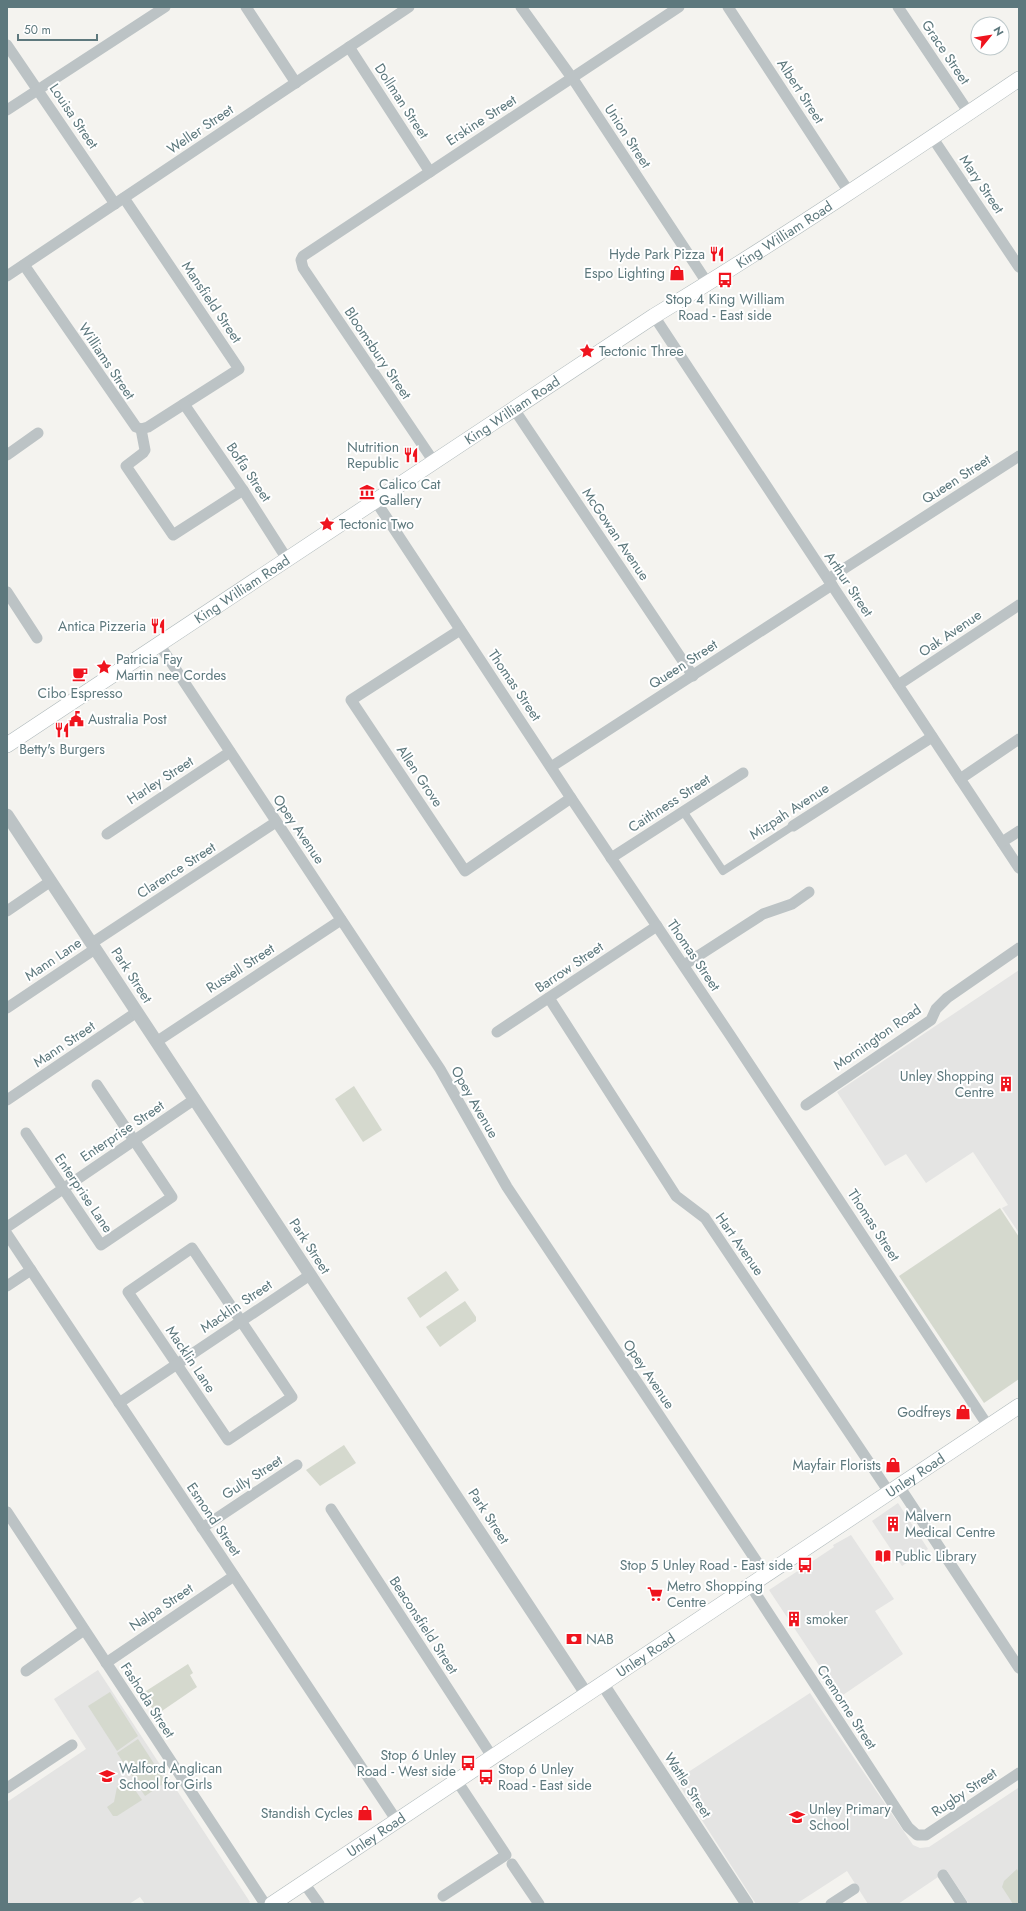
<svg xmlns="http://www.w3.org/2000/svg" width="1026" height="1911" font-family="Jost,sans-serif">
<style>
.built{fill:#e4e4e3}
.green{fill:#d5d9ce}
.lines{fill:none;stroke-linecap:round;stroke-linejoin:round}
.secondary-casing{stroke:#aeb8ba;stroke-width:16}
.pedestrian{stroke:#bcc3c5;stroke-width:8}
.minor{stroke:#bcc3c5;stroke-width:11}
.tertiary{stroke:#bcc3c5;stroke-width:13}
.secondary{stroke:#fff;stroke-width:15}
.labels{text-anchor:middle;stroke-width:4;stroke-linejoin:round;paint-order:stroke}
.street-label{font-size:14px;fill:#5d787d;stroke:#fff}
.poi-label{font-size:14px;fill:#5d787d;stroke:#fff;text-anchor:start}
</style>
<rect width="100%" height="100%" fill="#f4f3ef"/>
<g class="built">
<path d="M1019 970V1233L1002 1208 1008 1205 973 1152 926 1183 906 1154 885 1166 837 1092Z"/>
<path d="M898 1503 928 1549 902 1566 872 1521Z"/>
<path d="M851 1535 894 1599 875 1611 903 1654 840 1697 769 1590 834 1547 833 1545Z"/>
<path d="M98 1670 250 1902 248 1904H145L140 1897 129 1904H7V1802L86 1749 54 1699Z"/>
<path d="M810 1693 913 1845 920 1848 929 1847 1018 1788 1019 1904H969L947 1871 898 1904H868L847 1871 796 1904H756L676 1780Z"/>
</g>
<g class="green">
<path d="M354 1086 382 1130 363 1142 335 1099Z"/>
<path d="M1000 1208 1019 1237V1379L984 1403 899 1276Z"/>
<path d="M446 1271 459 1290 420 1318 407 1298Z"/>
<path d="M465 1301 476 1317V1321L440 1347 426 1327Z"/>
<path d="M344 1445 356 1463 320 1486 306 1470Z"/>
<path d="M188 1664 193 1673 190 1675 197 1687 156 1715 143 1693Z"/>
<path d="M110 1692 138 1736 117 1751 88 1706Z"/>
<path d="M138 1739 166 1782 145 1796 117 1753Z"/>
<path d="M128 1780 142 1800 117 1816H113L107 1807 114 1802 117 1787Z"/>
<path d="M1017 1869 1019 1873 1018 1883 1019 1904H1013L1002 1887 1004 1881Z"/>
</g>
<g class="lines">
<defs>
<g id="secondary">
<path id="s1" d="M7 745 654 316C778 241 899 160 1019 79"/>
<path id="s2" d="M272 1904 1019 1406"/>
</g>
</defs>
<use href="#secondary" class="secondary-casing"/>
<path class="pedestrian" d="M683 811 723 871 793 826"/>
<g class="minor">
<path d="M246 7 296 83"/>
<path d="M521 7 575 82 708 284"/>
<path d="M728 7 849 192"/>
<path d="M898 7 969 113"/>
<path d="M7 45 115 204"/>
<path d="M349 47 430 172"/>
<path d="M7 110 165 7"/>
<path d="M932 137 1019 267"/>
<path d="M24 265 136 427 141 429 148 427 239 369 124 198"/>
<path d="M7 276 409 7"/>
<path d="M654 316 1019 868"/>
<path d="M184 404 243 490 287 559"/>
<path d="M514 409 693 676"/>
<path d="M141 429 145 450 143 453 126 466 173 535 243 490"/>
<path d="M7 455 38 433"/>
<path d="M434 462 303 268 301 260 303 256 679 7"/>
<path d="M375 500 571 798 730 1035 988 1426"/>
<path d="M828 579 1019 456"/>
<path d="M7 592 37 638"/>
<path d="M460 630 351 700 465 871 571 798"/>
<path d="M159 644 440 1069 507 1187 765 1574"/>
<path d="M898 685 1019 605"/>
<path d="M551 767 832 585"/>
<path d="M960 779 1019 739"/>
<path d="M793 826 932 737"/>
<path d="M107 834 230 752"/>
<path d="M1002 842 1019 831"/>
<path d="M611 858 743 773"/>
<path d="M7 911 51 881"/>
<path d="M92 943 276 822"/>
<path d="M684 965 763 914 792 904 809 892"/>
<path d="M549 998 676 1196 705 1218 889 1492"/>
<path d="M7 1008 95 949"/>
<path d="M497 1032 657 926"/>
<path d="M156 1042 341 920"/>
<path d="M7 1100 137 1012"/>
<path d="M806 1105 931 1020 936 1009 947 998 1019 948"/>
<path d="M26 1133 101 1245 172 1197 97 1085"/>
<path d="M7 1227 195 1099"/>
<path d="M7 1234 397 1821"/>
<path d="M192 1248 292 1397 228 1440 128 1292Z"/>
<path d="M7 1286 31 1270"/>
<path d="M119 1403 310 1275"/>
<path d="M899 1486 1019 1668"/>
<path d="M331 1509 493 1758"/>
<path d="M7 1512 265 1904"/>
<path d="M202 1528 297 1465"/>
<path d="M750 1585 893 1804 908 1827 917 1835H926L1019 1773"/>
<path d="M106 1663 234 1576"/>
<path d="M26 1671 84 1630"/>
<path d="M7 1788 72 1745"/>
<path d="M512 1864 539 1904"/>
<path d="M943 1875 962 1904"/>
<path d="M304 1883 319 1904"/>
<path d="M443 1896 506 1855 457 1781"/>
<path d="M831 1904 854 1889"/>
</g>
<g class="tertiary">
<path d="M7 815 587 1695"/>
<path d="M602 1683 747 1904"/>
</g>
<use href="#secondary" class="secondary"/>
</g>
<defs>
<symbol id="restaurant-bare" viewBox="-9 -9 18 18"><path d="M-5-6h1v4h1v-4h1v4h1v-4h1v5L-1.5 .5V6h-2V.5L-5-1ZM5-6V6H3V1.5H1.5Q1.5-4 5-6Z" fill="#ef141e" stroke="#fff" stroke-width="2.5" paint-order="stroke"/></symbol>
<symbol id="shop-bare" viewBox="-9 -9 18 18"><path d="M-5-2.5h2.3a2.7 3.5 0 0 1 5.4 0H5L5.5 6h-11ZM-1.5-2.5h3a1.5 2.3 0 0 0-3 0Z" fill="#ef141e" stroke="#fff" stroke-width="2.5" paint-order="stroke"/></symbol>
<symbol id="bus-bare" viewBox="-9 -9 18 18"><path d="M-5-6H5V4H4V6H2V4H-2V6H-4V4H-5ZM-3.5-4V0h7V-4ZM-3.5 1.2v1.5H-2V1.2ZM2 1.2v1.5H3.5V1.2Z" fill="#ef141e" stroke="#fff" stroke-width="2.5" paint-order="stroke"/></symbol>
<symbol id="sight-bare" viewBox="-9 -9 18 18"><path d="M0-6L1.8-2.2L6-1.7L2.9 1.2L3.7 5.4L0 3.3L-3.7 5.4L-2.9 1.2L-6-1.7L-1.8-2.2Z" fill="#ef141e" stroke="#fff" stroke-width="2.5" paint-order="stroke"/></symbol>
<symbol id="museum-bare" viewBox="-9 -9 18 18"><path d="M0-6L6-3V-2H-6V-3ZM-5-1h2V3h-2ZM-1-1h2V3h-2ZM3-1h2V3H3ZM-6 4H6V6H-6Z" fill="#ef141e" stroke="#fff" stroke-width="2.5" paint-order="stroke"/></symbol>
<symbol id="cafe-bare" viewBox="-9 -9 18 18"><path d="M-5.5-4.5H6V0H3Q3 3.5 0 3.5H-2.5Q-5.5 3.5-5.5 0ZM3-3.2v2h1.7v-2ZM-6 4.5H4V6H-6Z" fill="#ef141e" stroke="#fff" stroke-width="2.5" paint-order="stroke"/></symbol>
<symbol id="civic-bare" viewBox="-9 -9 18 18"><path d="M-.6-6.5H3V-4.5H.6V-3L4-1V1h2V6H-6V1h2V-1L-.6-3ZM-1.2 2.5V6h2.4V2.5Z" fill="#ef141e" stroke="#fff" stroke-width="2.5" paint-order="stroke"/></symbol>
<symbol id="building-bare" viewBox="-9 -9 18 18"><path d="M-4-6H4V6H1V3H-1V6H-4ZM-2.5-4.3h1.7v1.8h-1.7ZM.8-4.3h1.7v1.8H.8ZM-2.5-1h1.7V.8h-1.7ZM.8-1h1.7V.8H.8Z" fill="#ef141e" stroke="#fff" stroke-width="2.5" paint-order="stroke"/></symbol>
<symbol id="library-bare" viewBox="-9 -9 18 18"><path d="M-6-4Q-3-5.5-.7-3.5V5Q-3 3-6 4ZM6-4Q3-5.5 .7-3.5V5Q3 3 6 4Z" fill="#ef141e" stroke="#fff" stroke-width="2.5" paint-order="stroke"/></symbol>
<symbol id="supermarket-bare" viewBox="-9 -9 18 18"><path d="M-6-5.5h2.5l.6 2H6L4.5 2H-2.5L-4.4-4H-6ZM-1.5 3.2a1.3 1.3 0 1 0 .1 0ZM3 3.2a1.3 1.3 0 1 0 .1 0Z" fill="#ef141e" stroke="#fff" stroke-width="2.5" paint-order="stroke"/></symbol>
<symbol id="bank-bare" viewBox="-9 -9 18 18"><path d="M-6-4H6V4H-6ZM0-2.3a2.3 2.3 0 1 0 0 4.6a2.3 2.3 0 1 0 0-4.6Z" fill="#ef141e" stroke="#fff" stroke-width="2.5" paint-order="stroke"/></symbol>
<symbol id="school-bare" viewBox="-9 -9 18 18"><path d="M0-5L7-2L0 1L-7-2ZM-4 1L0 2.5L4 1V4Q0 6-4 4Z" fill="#ef141e" stroke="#fff" stroke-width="2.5" paint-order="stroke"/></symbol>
</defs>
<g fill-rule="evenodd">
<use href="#restaurant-bare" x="706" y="243" width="22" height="22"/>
<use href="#shop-bare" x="666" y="262" width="22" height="22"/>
<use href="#bus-bare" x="714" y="269" width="22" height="22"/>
<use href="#sight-bare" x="576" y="340" width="22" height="22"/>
<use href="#restaurant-bare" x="400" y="444" width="22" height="22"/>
<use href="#museum-bare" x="356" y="481" width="22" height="22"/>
<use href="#sight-bare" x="316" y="513" width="22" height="22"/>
<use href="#restaurant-bare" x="147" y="615" width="22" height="22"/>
<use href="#sight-bare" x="93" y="656" width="22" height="22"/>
<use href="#cafe-bare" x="69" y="663" width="22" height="22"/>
<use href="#civic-bare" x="65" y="708" width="22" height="22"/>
<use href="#restaurant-bare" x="51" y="719" width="22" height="22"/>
<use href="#building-bare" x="995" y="1073" width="22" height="22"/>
<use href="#shop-bare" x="952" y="1401" width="22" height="22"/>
<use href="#shop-bare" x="882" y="1454" width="22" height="22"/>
<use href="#building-bare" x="882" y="1513" width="22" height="22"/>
<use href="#library-bare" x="872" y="1545" width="22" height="22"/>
<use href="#bus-bare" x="794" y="1554" width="22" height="22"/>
<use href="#supermarket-bare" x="644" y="1583" width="22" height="22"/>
<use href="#building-bare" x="783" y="1608" width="22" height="22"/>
<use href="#bank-bare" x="563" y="1628" width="22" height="22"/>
<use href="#bus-bare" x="457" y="1752" width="22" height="22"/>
<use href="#school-bare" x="96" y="1765" width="22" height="22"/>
<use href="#bus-bare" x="475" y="1766" width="22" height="22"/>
<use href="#shop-bare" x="354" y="1802" width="22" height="22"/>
<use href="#school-bare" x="786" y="1806" width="22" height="22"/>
</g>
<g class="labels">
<g class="street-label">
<text transform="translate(946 52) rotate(56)" y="5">Grace Street</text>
<text transform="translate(801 91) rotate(57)" y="5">Albert Street</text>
<text transform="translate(402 101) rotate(57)" y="5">Dollman Street</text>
<text transform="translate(74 116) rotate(56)" y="5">Louisa Street</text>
<text transform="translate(481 120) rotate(-33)" y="5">Erskine Street</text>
<text transform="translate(200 129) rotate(-34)" y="5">Weller Street</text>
<text transform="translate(628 136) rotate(57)" y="5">Union Street</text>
<text transform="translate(982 184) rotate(56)" y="5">Mary Street</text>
<text dy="5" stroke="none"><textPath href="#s1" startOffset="930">King William Road</textPath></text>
<text transform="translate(212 302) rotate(56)" y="5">Mansfield Street</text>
<text transform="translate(378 353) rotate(56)" y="5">Bloomsbury Street</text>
<text transform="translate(107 361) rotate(56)" y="5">Williams Street</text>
<text dy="5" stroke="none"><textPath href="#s1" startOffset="606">King William Road</textPath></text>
<text transform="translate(249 472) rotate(56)" y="5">Boffa Street</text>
<text transform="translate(956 479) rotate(-33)" y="5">Queen Street</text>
<text transform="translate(616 534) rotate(56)" y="5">McGowan Avenue</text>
<text transform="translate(849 584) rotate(56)" y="5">Arthur Street</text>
<text dy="5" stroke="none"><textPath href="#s1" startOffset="282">King William Road</textPath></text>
<text transform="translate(950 633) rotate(-34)" y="5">Oak Avenue</text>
<text transform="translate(683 664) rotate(-33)" y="5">Queen Street</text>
<text transform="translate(515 685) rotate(56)" y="5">Thomas Street</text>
<text transform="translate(420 776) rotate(56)" y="5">Allen Grove</text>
<text transform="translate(160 780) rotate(-33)" y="5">Harley Street</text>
<text transform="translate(669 803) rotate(-33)" y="5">Caithness Street</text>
<text transform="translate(789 811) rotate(-33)" y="5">Mizpah Avenue</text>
<text transform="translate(299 829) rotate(56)" y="5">Opey Avenue</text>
<text transform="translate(176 870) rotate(-33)" y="5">Clarence Street</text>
<text transform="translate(694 955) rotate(56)" y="5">Thomas Street</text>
<text transform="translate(53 959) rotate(-34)" y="5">Mann Lane</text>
<text transform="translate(569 967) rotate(-34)" y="5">Barrow Street</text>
<text transform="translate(240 968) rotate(-33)" y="5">Russell Street</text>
<text transform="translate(132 975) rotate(57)" y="5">Park Street</text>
<text transform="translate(877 1037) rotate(-35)" y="5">Mornington Road</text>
<text transform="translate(64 1044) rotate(-34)" y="5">Mann Street</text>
<text transform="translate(475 1102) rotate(60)" y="5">Opey Avenue</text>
<text transform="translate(122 1131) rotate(-34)" y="5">Enterprise Street</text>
<text transform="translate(84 1193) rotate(56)" y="5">Enterprise Lane</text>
<text transform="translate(874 1225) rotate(57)" y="5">Thomas Street</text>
<text transform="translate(740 1244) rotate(55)" y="5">Hart Avenue</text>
<text transform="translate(310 1246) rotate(57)" y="5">Park Street</text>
<text transform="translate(236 1306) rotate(-34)" y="5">Macklin Street</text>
<text transform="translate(191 1359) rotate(56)" y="5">Macklin Lane</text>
<text transform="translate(649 1374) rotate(56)" y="5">Opey Avenue</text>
<text dy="5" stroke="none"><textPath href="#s2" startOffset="773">Unley Road</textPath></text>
<text transform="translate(252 1477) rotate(-33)" y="5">Gully Street</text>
<text transform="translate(489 1516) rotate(57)" y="5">Park Street</text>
<text transform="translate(214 1519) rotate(56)" y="5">Esmond Street</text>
<text transform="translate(161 1607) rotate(-34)" y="5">Nalpa Street</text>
<text transform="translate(424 1625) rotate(57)" y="5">Beaconsfield Street</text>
<text dy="5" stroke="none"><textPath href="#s2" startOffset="449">Unley Road</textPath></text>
<text transform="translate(148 1700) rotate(57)" y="5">Fashoda Street</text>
<text transform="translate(847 1707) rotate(57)" y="5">Cremorne Street</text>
<text transform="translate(688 1785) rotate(57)" y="5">Wattle Street</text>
<text transform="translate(964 1792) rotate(-34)" y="5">Rugby Street</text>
<text dy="5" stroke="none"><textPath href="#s2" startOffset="125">Unley Road</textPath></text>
</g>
<g class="poi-label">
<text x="705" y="259" text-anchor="end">Hyde Park Pizza</text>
<text x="665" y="278" text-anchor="end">Espo Lighting</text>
<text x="725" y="304" text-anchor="middle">Stop 4 King William<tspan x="725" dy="16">Road - East side</tspan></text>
<text x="599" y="356">Tectonic Three</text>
<text x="399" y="452" text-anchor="end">Nutrition<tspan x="399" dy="16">Republic</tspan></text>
<text x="379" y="489">Calico Cat<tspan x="379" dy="16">Gallery</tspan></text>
<text x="339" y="529">Tectonic Two</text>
<text x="146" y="631" text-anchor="end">Antica Pizzeria</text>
<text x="116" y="664">Patricia Fay<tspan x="116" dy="16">Martin nee Cordes</tspan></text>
<text x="80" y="698" text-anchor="middle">Cibo Espresso</text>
<text x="88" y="724">Australia Post</text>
<text x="62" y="754" text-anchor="middle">Betty's Burgers</text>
<text x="994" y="1081" text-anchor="end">Unley Shopping<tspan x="994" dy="16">Centre</tspan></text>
<text x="951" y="1417" text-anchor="end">Godfreys</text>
<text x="881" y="1470" text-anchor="end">Mayfair Florists</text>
<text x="905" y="1521">Malvern<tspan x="905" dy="16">Medical Centre</tspan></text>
<text x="895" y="1561">Public Library</text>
<text x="793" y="1570" text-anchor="end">Stop 5 Unley Road - East side</text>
<text x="667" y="1591">Metro Shopping<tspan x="667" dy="16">Centre</tspan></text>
<text x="806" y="1624">smoker</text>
<text x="586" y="1644">NAB</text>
<text x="456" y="1760" text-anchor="end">Stop 6 Unley<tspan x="456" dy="16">Road - West side</tspan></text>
<text x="119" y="1773">Walford Anglican<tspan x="119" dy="16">School for Girls</tspan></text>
<text x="498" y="1774">Stop 6 Unley<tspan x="498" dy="16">Road - East side</tspan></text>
<text x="809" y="1814">Unley Primary<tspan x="809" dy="16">School</tspan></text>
<text x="353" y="1818" text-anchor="end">Standish Cycles</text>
</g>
</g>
<rect width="1026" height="1911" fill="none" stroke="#5d787d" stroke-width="16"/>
<g transform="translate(990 36) rotate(60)"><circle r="19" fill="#ffffff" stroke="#bec9cb"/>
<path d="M0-3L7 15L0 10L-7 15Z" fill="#ef141e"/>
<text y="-6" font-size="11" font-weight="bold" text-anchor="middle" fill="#5d787d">N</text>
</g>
<path d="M18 34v6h79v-6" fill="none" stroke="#5d787d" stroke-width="2"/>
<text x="24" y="34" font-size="12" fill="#5d787d" stroke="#ffffff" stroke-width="3" paint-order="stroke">50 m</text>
</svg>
